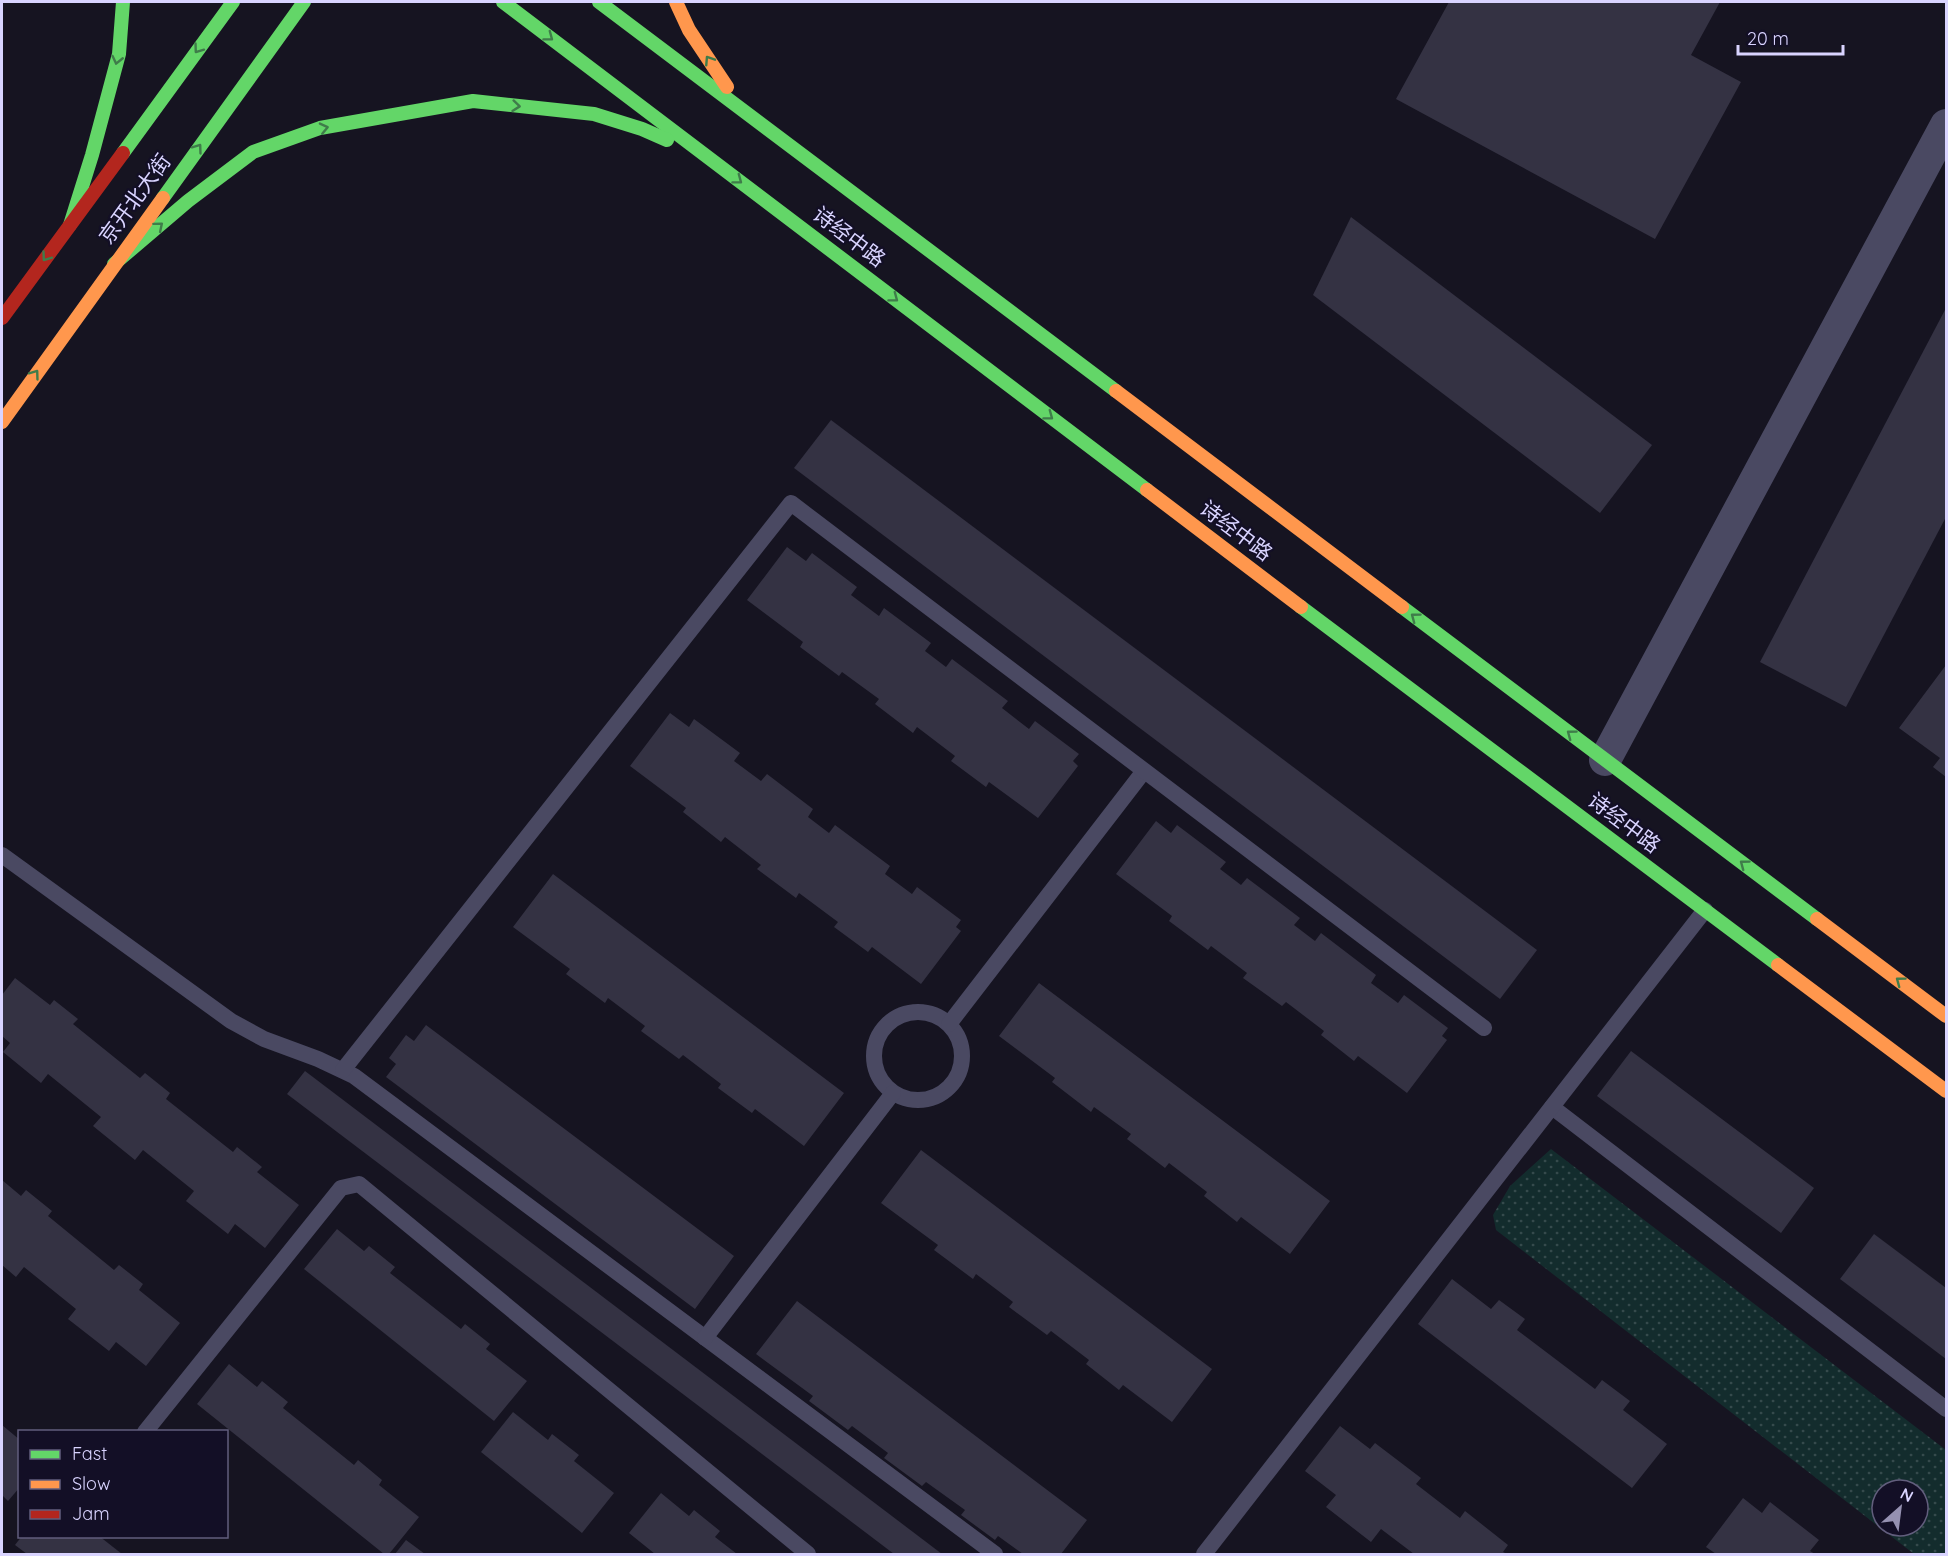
<svg xmlns="http://www.w3.org/2000/svg" width="1948" height="1556" font-family="Quicksand,'Noto Sans SC',sans-serif">
<style>
.grass{fill:url(#grass-dots);fill-rule:evenodd}
.building{fill:#343243}
.lines{fill:none;stroke-linecap:round;stroke-linejoin:round}
.lane{stroke:#4a4962;stroke-width:16}
.street{stroke:#4a4962;stroke-width:32}
.fast{stroke:#63d668;stroke-width:14}
.slow{stroke:#ff974d;stroke-width:14}
.jam{stroke:#b3261e;stroke-width:14}
.oneway{stroke:#3f7c4a}
.labels{text-anchor:middle;stroke-width:4.5;stroke-linejoin:round;paint-order:stroke}
.street-label{font-size:21px;fill:#d9d4ff;stroke:#130f26}
</style>
<defs>
<pattern id="grass-dots" width="8" height="8" patternUnits="userSpaceOnUse" patternTransform="scale(1.5)"><rect width="8" height="8" fill="#132c2d"/><path d="M2 2h.1M6 6h.1" fill="none" stroke="#354a4c" stroke-width="1.8" stroke-linecap="round"/></pattern>
</defs>
<rect width="100%" height="100%" fill="#161421"/>
<path class="grass" d="M1551 1149 1946 1450V1554H1914L1496 1230 1493 1215 1510 1186ZM1882 1490H1918V1526H1882Z"/>
<g class="building">
<path d="M1449 2H1720L1691 55 1741 82 1655 239 1396 99Z"/>
<path d="M1351 217 1652 445 1600 513 1313 295Z"/>
<path d="M1946 308V517L1846 707 1760 662Z"/>
<path d="M831 420 1537 950 1500 999 794 468Z"/>
<path d="M787 547 806 561 812 553 857 587 851 595 879 616 884 608 931 643 925 651 946 667 952 659 1008 701 1002 708 1029 729 1035 721 1079 754 1073 761 1078 766 1038 818 989 782 986 787 951 761 955 756 917 727 913 733 875 704 879 699 842 672 839 676 800 647 803 642 747 600Z"/>
<path d="M1946 665V777L1933 767 1940 758 1899 728Z"/>
<path d="M670 713 689 727 694 719 740 753 734 761 761 781 767 774 813 809 808 817 829 833 835 825 890 866 885 874 912 894 917 887 961 920 956 927 961 931 921 984 872 947 868 952 834 927 838 922 799 893 796 898 757 869 761 865 725 837 721 842 683 812 686 808 630 766Z"/>
<path d="M1156 821 1171 833 1177 825 1226 862 1220 869 1241 885 1247 878 1300 918 1294 925 1315 941 1321 933 1376 975 1371 983 1398 1003 1404 995 1448 1028 1442 1036 1447 1040 1407 1093 1358 1056 1354 1061 1321 1035 1324 1031 1286 1002 1282 1006 1243 978 1247 973 1211 946 1208 950 1169 921 1172 916 1116 874Z"/>
<path d="M553 874 844 1093 804 1146 755 1109 752 1113 718 1088 721 1084 683 1055 679 1059 641 1031 645 1026 608 998 605 1003 566 974 570 969 513 927Z"/>
<path d="M15 978 50 1005 54 1000 78 1019 73 1024 140 1078 145 1073 170 1093 166 1099 233 1152 237 1147 262 1167 257 1172 299 1205 265 1248 235 1224 228 1234 186 1201 194 1191 143 1150 135 1160 93 1126 101 1117 48 1074 41 1083 3 1052 10 1043 2 1036V995Z"/>
<path d="M1039 983 1330 1201 1290 1254 1241 1217 1237 1222 1204 1196 1207 1192 1169 1163 1165 1168 1127 1139 1131 1134 1094 1107 1091 1112 1052 1082 1055 1078 999 1036Z"/>
<path d="M426 1025 734 1256 695 1309 386 1077 396 1064 389 1058 406 1035 414 1041Z"/>
<path d="M1631 1051 1814 1188 1781 1233 1597 1096Z"/>
<path d="M305 1071 942 1554H894L287 1094Z"/>
<path d="M921 1150 1212 1369 1172 1422 1123 1385 1119 1390 1086 1364 1089 1360 1051 1331 1047 1335 1009 1307 1013 1302 976 1274 973 1279 934 1250 938 1245 881 1203Z"/>
<path d="M2 1180 21 1196 26 1190 52 1211 48 1216 114 1270 119 1265 143 1284 139 1290 180 1323 146 1366 116 1342 109 1351 68 1319 76 1309 24 1267 16 1277 2 1265Z"/>
<path d="M337 1229 364 1251 369 1246 395 1267 390 1273 461 1329 465 1324 490 1344 486 1349 527 1381 494 1421 304 1269Z"/>
<path d="M1874 1234 1946 1288V1359L1840 1279Z"/>
<path d="M1452 1279 1491 1309 1499 1300 1525 1319 1517 1330 1595 1389 1602 1380 1630 1401 1623 1410 1667 1444 1632 1488 1418 1324Z"/>
<path d="M797 1301 1087 1520 1061 1554H1023L998 1536 995 1540 961 1515 965 1510 926 1482 922 1486 884 1458 888 1453 852 1426 848 1430 809 1401 813 1396 756 1354Z"/>
<path d="M229 1364 257 1387 262 1381 288 1402 283 1408 354 1465 358 1460 382 1480 379 1485 419 1517 389 1554H384L197 1404Z"/>
<path d="M513 1412 548 1440 552 1434 579 1455 574 1461 614 1493 582 1533 481 1452Z"/>
<path d="M2 1425 20 1440V1487L8 1501 2 1495Z"/>
<path d="M1340 1426 1370 1449 1375 1443 1421 1478 1416 1484 1460 1518 1465 1511 1508 1545 1503 1552 1507 1554H1414L1381 1529 1371 1542 1326 1507 1336 1495 1305 1471Z"/>
<path d="M661 1493 689 1516 694 1510 720 1531 715 1537 737 1554H655L629 1533Z"/>
<path d="M1743 1498 1762 1513 1770 1502 1819 1540 1810 1551 1815 1554H1716L1706 1547Z"/>
<path d="M22 1536H99L122 1554H27L15 1545Z"/>
<path d="M406 1540 425 1554H395Z"/>
</g>
<g class="lines">
<g class="lane">
<path d="M2 855 231 1021 264 1039 318 1059 354 1076 995 1554"/>
<circle cx="918" cy="1056" r="44"/>
<path d="M949 1024 1144 771"/>
<path d="M343 1070 791 503 1484 1028"/>
<path d="M1552 1107 1946 1409"/>
<path d="M705 1338 893 1093"/>
<path d="M145 1432 341 1188 359 1184 808 1554"/>
<path d="M1204 1554 1705 910"/>
</g>
<path class="street" d="M1605 760 1946 125"/>
<g class="fast">
<path d="M503 2 1147 490"/>
<path d="M599 2 1116 391"/>
<path d="M123 153 233 2"/>
<path d="M163 198 304 2"/>
<path d="M70 225 92 155 119 54 123 2"/>
<path d="M114 264 188 201 253 152 320 128 473 101 594 114 642 129 667 140"/>
<path d="M1301 607 1778 965"/>
<path d="M1402 607 1817 919"/>
</g>
<g class="slow">
<path d="M676 2 689 30 727 87"/>
<path d="M1116 391 1402 607"/>
<path d="M2 422 163 198"/>
<path d="M1147 490 1301 607"/>
<path d="M1817 919 1946 1016"/>
<path d="M1778 965 1946 1091"/>
</g>
<path class="jam" d="M2 318 123 153"/>
</g>
<defs><path id="oneway-chevron" d="M-2-3.5L2.5 0L-2 3.5" fill="none" stroke-width="1.6" stroke-linecap="round" stroke-linejoin="round" transform="scale(1.5)"/></defs>
<g class="oneway">
<use href="#oneway-chevron" transform="translate(549 37) rotate(37)"/>
<use href="#oneway-chevron" transform="translate(198 49) rotate(126)"/>
<use href="#oneway-chevron" transform="translate(117 60) rotate(103)"/>
<use href="#oneway-chevron" transform="translate(709 60) rotate(-123)"/>
<use href="#oneway-chevron" transform="translate(516 106) rotate(6)"/>
<use href="#oneway-chevron" transform="translate(324 128) rotate(-13)"/>
<use href="#oneway-chevron" transform="translate(198 148) rotate(-54)"/>
<use href="#oneway-chevron" transform="translate(738 180) rotate(37)"/>
<use href="#oneway-chevron" transform="translate(159 226) rotate(-40)"/>
<use href="#oneway-chevron" transform="translate(46 257) rotate(126)"/>
<use href="#oneway-chevron" transform="translate(894 298) rotate(37)"/>
<use href="#oneway-chevron" transform="translate(35 374) rotate(-54)"/>
<use href="#oneway-chevron" transform="translate(1049 416) rotate(37)"/>
<use href="#oneway-chevron" transform="translate(1415 617) rotate(-143)"/>
<use href="#oneway-chevron" transform="translate(1571 734) rotate(-143)"/>
<use href="#oneway-chevron" transform="translate(1744 864) rotate(-143)"/>
<use href="#oneway-chevron" transform="translate(1900 981) rotate(-143)"/>
</g>
<g class="labels">
<g class="street-label">
<text transform="translate(135 199) rotate(-54)" y="7">京开北大街</text>
<text transform="translate(849 237) rotate(37)" y="7">诗经中路</text>
<text transform="translate(1236 531) rotate(37)" y="7">诗经中路</text>
<text transform="translate(1624 823) rotate(37)" y="7">诗经中路</text>
</g>
</g>
<rect width="1948" height="1556" fill="none" stroke="#d9d4ff" stroke-width="6"/>
<rect x="18" y="1430" width="210" height="108" fill="#130f26" stroke="#625e7d" stroke-width="1.5"/>
<rect x="30" y="1450" width="30" height="9" fill="#63d668" stroke="#625e7d" stroke-width="1.5"/>
<text x="72" y="1460" font-size="18" fill="#d9d4ff">Fast</text>
<rect x="30" y="1480" width="30" height="9" fill="#ff974d" stroke="#625e7d" stroke-width="1.5"/>
<text x="72" y="1490" font-size="18" fill="#d9d4ff">Slow</text>
<rect x="30" y="1510" width="30" height="9" fill="#b3261e" stroke="#625e7d" stroke-width="1.5"/>
<text x="72" y="1520" font-size="18" fill="#d9d4ff">Jam</text>
<g transform="translate(1900 1508) rotate(28)"><circle r="28" fill="#130f26" stroke="#625e7d" stroke-width="1.5"/>
<path d="M0-4.5L10 22L0 15L-10 22Z" fill="#9591b1"/>
<text y="-9" font-size="16" font-weight="bold" text-anchor="middle" fill="#d9d4ff">N</text>
</g>
<path d="M1738 45v9h105v-9" fill="none" stroke="#d9d4ff" stroke-width="3"/>
<text x="1747" y="45" font-size="18" fill="#d9d4ff" stroke="#130f26" stroke-width="4.5" paint-order="stroke">20 m</text>
</svg>
